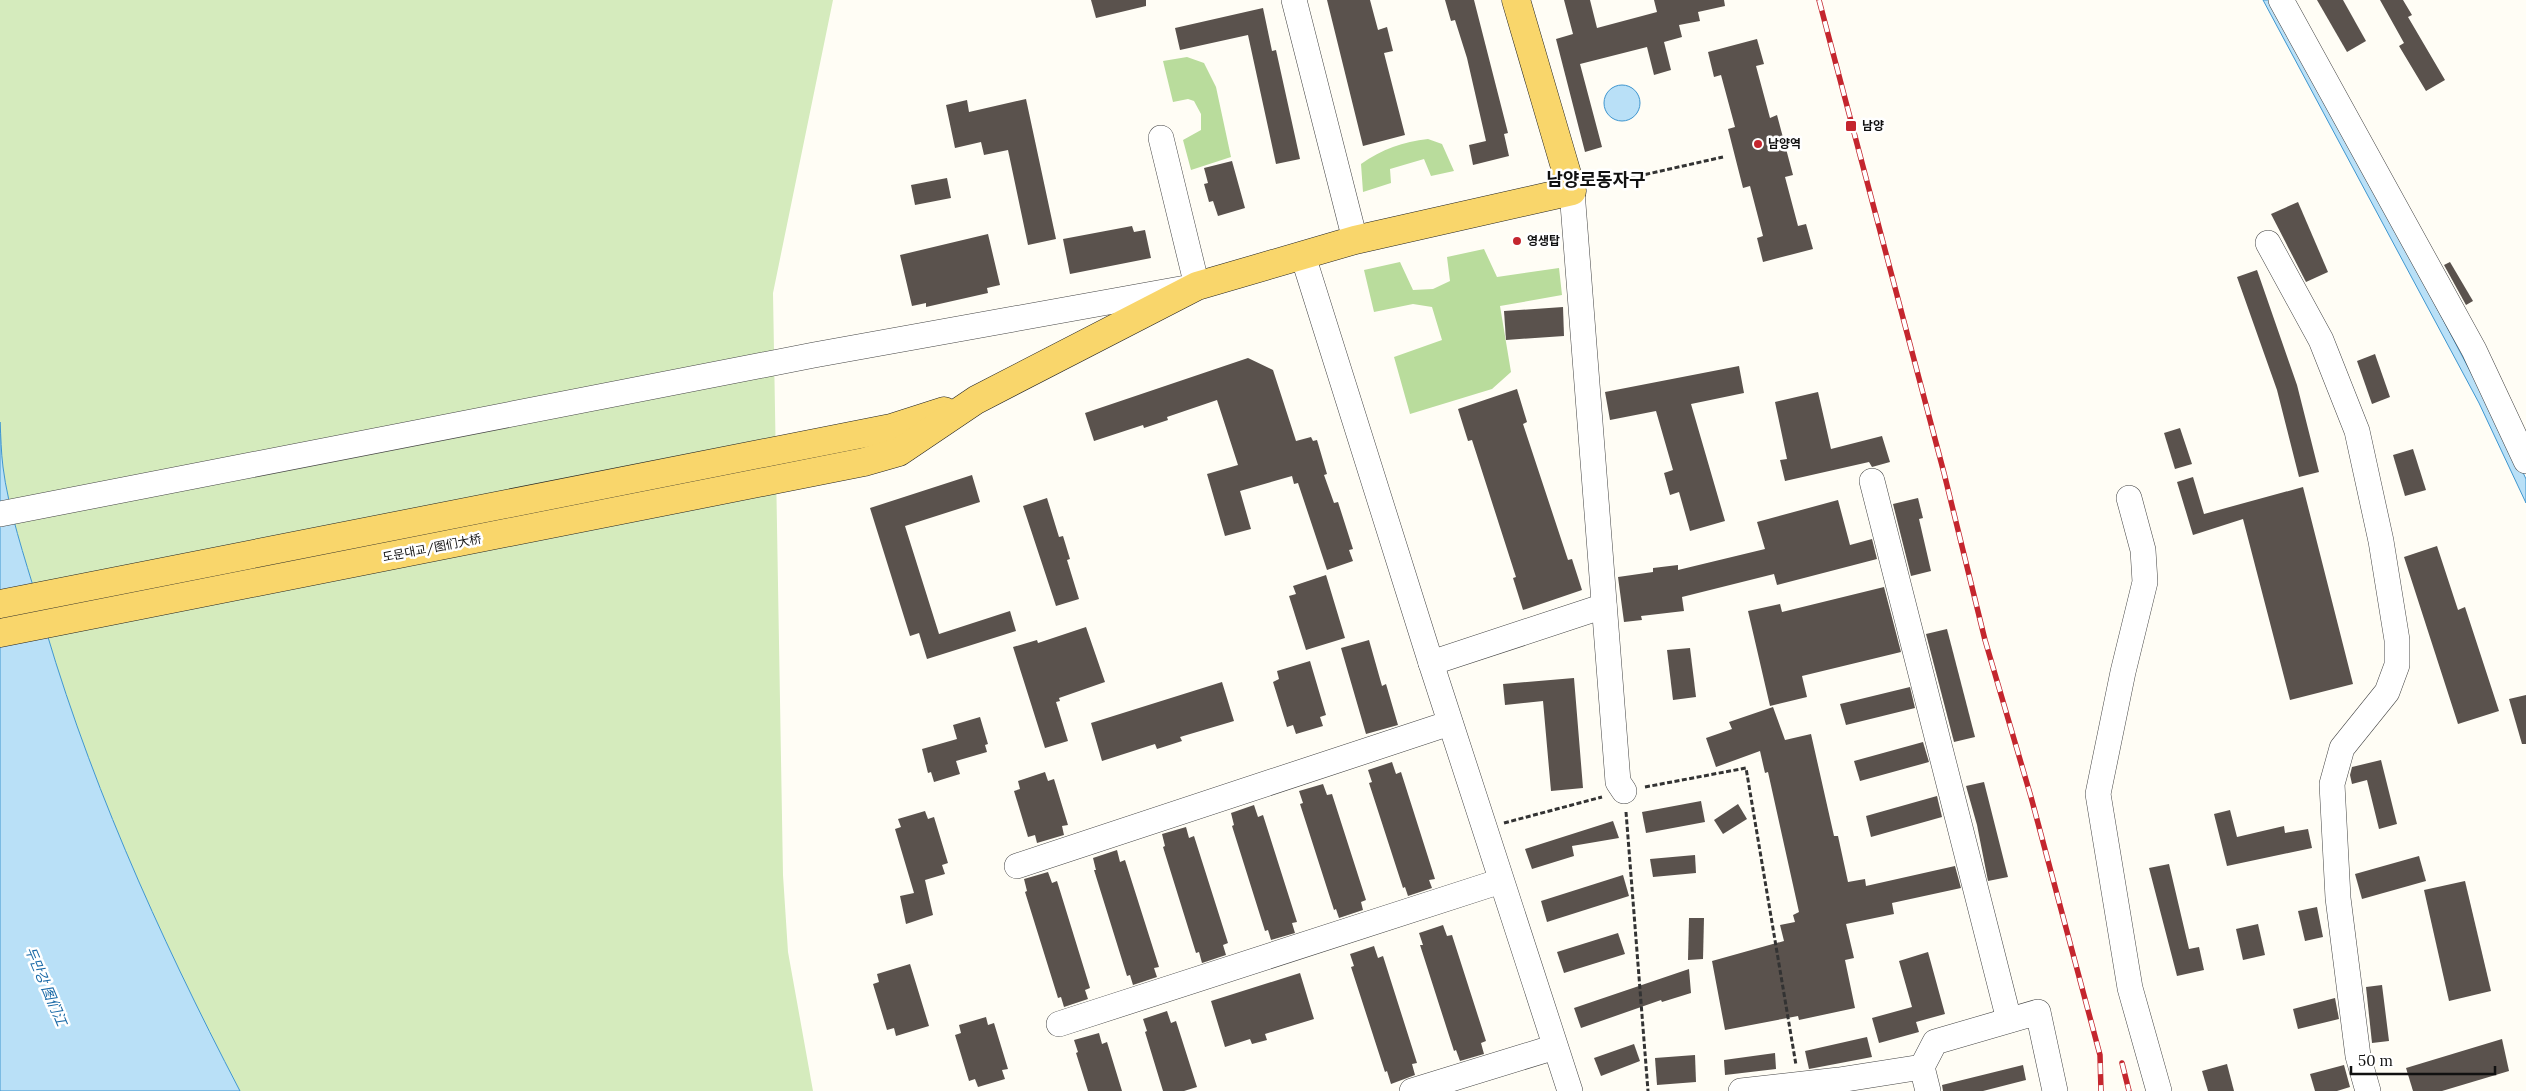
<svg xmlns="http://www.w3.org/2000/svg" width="2526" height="1091" font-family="Lora,'Noto Sans SC','Noto Sans KR',serif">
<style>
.green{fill:#d5ebbd}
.forest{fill:#b9dc9c}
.water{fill:#b9e0f7;stroke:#3f96cf}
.building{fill:#5a524d}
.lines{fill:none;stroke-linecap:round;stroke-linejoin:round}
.minor-casing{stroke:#444;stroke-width:26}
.major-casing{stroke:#222;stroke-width:29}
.path{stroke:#333;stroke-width:3;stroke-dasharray:5 2.5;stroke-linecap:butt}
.minor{stroke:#fff;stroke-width:25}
.major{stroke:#f9d66b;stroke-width:28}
.rail-casing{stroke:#c4262e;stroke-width:5.5}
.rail{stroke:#fff;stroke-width:4;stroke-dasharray:11;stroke-linecap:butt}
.poi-dot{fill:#c4262e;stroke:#fff;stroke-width:2}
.labels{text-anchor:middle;stroke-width:5;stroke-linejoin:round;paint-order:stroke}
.poi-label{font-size:12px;font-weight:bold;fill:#111;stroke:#fff;text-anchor:start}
.street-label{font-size:12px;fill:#111;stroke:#fff}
.water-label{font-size:14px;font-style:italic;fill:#1768a6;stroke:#fff}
.district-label{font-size:18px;font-weight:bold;fill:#111;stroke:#fff}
</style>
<rect width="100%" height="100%" fill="#fffdf5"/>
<path class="green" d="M0 0H833L773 293 783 875 788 952 813 1091H240C158 934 84 770 37 599 25 559 8 508 3 467 1 452 1 437 0 422Z"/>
<g class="forest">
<path d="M1187 57 1204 63 1216 87 1231 157 1191 170 1183 140 1201 130V114L1194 101 1188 99 1173 102 1163 61Z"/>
<path d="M1428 139 1442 144 1454 171 1431 176 1424 159 1390 169 1391 183 1363 192 1361 164C1382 149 1403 142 1428 139Z"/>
<path d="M1484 249 1497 277 1559 268 1562 295 1500 306 1511 372 1492 389 1410 414 1394 357 1442 340 1432 307 1413 304 1374 312 1364 270 1400 262 1413 290 1433 289 1450 281 1447 257Z"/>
</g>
<g class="water">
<path d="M2263 0H2275L2520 466 2526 479V503L2479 403Z"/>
<circle cx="1622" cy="103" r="18"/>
<path d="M0 422C1 437 1 452 3 467 8 508 25 559 37 599 84 770 158 934 240 1091H0Z"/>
</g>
<g class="building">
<path d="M1091 0H1146V6L1096 18Z"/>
<path d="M1327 0H1370L1378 30 1387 27 1393 51 1384 53 1405 135 1363 146Z"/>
<path d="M1445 0H1474L1508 133 1504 134 1509 156 1473 165 1469 145 1486 141 1467 58 1455 20 1451 21Z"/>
<path d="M1564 0H1590L1597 28 1657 12 1654 0H1724L1725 6 1698 12 1700 21 1679 25 1682 37 1664 42 1671 70 1654 75 1647 47 1580 64 1602 147 1585 152 1556 39 1573 34Z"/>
<path d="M2317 0H2343L2366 41 2347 52Z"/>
<path d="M2380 0H2403L2412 15 2408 17 2445 80 2426 91 2399 46 2404 43Z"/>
<path d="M1263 8 1272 51 1276 50 1300 159 1276 164 1248 35 1180 50 1175 28Z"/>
<path d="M1757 39 1764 64 1756 66 1770 118 1777 115 1793 175 1785 177 1798 226 1806 224 1813 249 1763 262 1757 238 1763 236 1750 186 1743 188 1728 129 1735 127 1721 75 1714 77 1708 52Z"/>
<path d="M1026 99 1056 239 1028 245 1008 150 984 155 981 142 955 148 946 105 967 100 969 112Z"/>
<path d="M1232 161 1245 208 1218 216 1213 201 1209 202 1204 184 1208 183 1204 168Z"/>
<path d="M947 178 951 198 915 205 911 185Z"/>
<path d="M2298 202 2328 272 2306 282 2271 214Z"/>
<path d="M1132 226 1134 232 1145 230 1151 258 1070 274 1063 239Z"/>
<path d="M988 234 1000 285 987 288 988 293 926 307V303L912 306 900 255Z"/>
<path d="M2450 262 2473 301 2466 305 2444 265Z"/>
<path d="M2257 270 2297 385 2319 472 2299 477 2277 390 2237 277Z"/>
<path d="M1563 307 1564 336 1506 340 1504 311Z"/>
<path d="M2375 354 2390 397 2372 404 2357 361Z"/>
<path d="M1248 358 1273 370 1296 441 1311 437 1313 441 1317 440 1327 474 1324 475 1334 503 1338 502 1353 549 1349 550 1353 561 1327 570 1298 483 1294 484 1292 476 1240 491 1251 529 1225 536 1207 474 1238 465 1217 400 1167 417 1168 420 1144 428 1143 425 1094 441 1085 413Z"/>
<path d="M1739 366 1744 393 1691 404 1725 521 1690 531 1679 492 1670 495 1664 473 1673 470 1656 411 1610 420 1605 392Z"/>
<path d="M1517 389 1527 422 1523 424 1568 560 1572 559 1582 590 1523 610 1513 578 1516 577 1472 440 1468 441 1458 409Z"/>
<path d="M1818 392 1831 449 1882 436 1890 462 1872 467 1869 462 1785 481 1780 460 1787 459 1775 402Z"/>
<path d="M2180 428 2192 464 2175 469 2164 433Z"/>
<path d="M2413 449 2426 490 2405 496 2393 455Z"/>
<path d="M972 475 980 502 905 526 939 634 1010 611 1016 631 927 659 919 633 910 636 870 508Z"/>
<path d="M2193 477 2204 514 2303 487 2353 684 2290 700 2243 519 2193 535 2177 482Z"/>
<path d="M1047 498 1059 537 1063 536 1070 559 1067 560 1079 599 1056 606 1023 506Z"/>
<path d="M1918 498 1923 518 1919 519 1931 571 1911 576 1893 504Z"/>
<path d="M1838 500 1850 545 1872 539 1877 559 1777 585 1774 574 1682 597 1684 611 1641 616 1642 620 1624 622 1618 577 1653 572V568L1678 565V570L1765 549 1757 522Z"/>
<path d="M2437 546 2458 610 2465 607 2499 711 2458 724 2404 557Z"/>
<path d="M1326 575 1345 638 1306 650 1289 596 1296 594 1293 586Z"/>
<path d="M1884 587 1901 652 1802 676 1807 697 1770 706 1748 611 1780 604 1782 612Z"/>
<path d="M1086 627 1105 682 1059 698 1060 701 1056 702 1068 741 1045 748 1013 647 1037 640 1038 643Z"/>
<path d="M1947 629 1975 737 1954 742 1926 634Z"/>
<path d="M1369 640 1382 686 1386 684 1398 725 1366 734 1341 648Z"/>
<path d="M1690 648 1696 697 1673 700 1667 650Z"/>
<path d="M1310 661 1326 715 1320 717 1323 726 1296 734 1293 725 1287 727 1273 682 1279 679 1277 671Z"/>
<path d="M1574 678 1583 788 1551 791 1543 701 1505 705 1503 684Z"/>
<path d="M1222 682 1234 721 1180 737 1182 741 1157 749 1155 744 1102 761 1091 723Z"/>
<path d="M1910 687 1915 708 1846 725 1840 704Z"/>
<path d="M2526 695V744H2522L2509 699Z"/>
<path d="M1773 707 1785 740 1811 734 1834 836H1838L1848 882 1865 879 1866 886 1955 866 1961 888 1892 903 1894 914 1846 924 1854 958 1845 960 1855 1008 1799 1020 1798 1016 1725 1030 1712 961 1784 941 1780 925 1795 922 1793 915 1799 912 1768 772 1765 773 1760 751 1716 767 1706 738 1732 729 1729 722Z"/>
<path d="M980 717 988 744 985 745 987 752 956 761 960 774 934 782 931 772 928 773 922 749 957 739 953 725Z"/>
<path d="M1923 742 1929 762 1860 781 1854 761Z"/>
<path d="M2381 760 2397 824 2379 829 2367 780 2352 784 2350 775 2352 767Z"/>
<path d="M1392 762 1396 774 1401 772 1435 879 1429 880 1432 888 1408 896 1405 887 1403 888 1369 783 1372 782 1368 770Z"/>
<path d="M1045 772 1048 781 1054 779 1068 825 1062 826 1064 835 1037 843 1035 835 1028 837 1014 791 1020 789 1018 781Z"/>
<path d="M1984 782 2008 877 1988 881 1977 825 1966 786Z"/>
<path d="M1323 784 1327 795 1332 794 1366 900 1361 902 1363 910 1339 918 1336 909 1334 910 1300 804 1303 803 1299 791Z"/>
<path d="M1937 796 1942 817 1871 837 1866 816Z"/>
<path d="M1701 801 1705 822 1646 833 1642 812Z"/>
<path d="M1738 804 1747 819 1723 834 1714 820Z"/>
<path d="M1254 805 1258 817 1263 815 1297 922 1292 923 1295 933 1271 940 1268 930 1265 931 1232 826 1234 825 1231 813Z"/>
<path d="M2230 810 2237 837 2284 826 2285 833 2308 829 2312 848 2227 866 2214 814Z"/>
<path d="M925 811 928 819 934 817 948 863 942 865 945 874 925 880 933 915 906 924 900 896 914 893 895 829 901 827 898 819Z"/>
<path d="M1613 821 1619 838 1572 846 1574 856 1532 869 1525 849Z"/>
<path d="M1186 827 1189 838 1194 836 1228 943 1223 945 1226 955 1202 963 1199 952 1196 953 1163 847 1165 846 1162 834Z"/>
<path d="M1117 850 1120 862 1125 860 1159 967 1154 968 1157 977 1133 985 1130 975 1127 976 1094 870H1096L1093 858Z"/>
<path d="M1695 855 1696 873 1653 877 1650 859Z"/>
<path d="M2419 856 2426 881 2362 899 2355 874Z"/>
<path d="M2169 864 2189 949 2199 947 2204 970 2177 976 2149 868Z"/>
<path d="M1048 872 1052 883 1057 881 1090 988 1085 990 1088 999 1064 1007 1061 997 1058 998 1025 892 1027 891 1024 879Z"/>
<path d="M1623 875 1629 896 1547 922 1541 901Z"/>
<path d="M2465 881 2491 991 2449 1001 2424 890Z"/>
<path d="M2317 907 2323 937 2305 941 2298 911Z"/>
<path d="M1689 918H1704L1703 959 1688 960Z"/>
<path d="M2258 924 2265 955 2243 960 2236 929Z"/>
<path d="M1443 925 1447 936 1452 935 1486 1041 1481 1043 1484 1054 1460 1061 1456 1050 1454 1051 1420 945H1423L1419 933Z"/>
<path d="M1618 933 1625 954 1564 973 1557 952Z"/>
<path d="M1374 946 1378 958 1383 956 1417 1063 1412 1064 1415 1075 1391 1084 1387 1071 1385 1072 1351 967 1354 966 1350 954Z"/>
<path d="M1928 952 1945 1014 1916 1022 1919 1032 1879 1043 1872 1018 1912 1007 1899 961Z"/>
<path d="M910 964 929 1026 896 1036 894 1028 887 1030 873 984 879 982 877 974Z"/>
<path d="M1689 969 1691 993 1662 1002 1661 1000 1581 1028 1574 1008Z"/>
<path d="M1300 973 1314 1019 1265 1034 1267 1040 1252 1044 1250 1039 1225 1047 1211 1001Z"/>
<path d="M2382 985 2389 1041 2372 1043 2366 987Z"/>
<path d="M2335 998 2339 1019 2298 1029 2293 1009Z"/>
<path d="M1167 1011 1171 1023 1176 1021 1197 1087 1184 1091H1163L1145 1032 1147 1031 1143 1019Z"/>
<path d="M986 1017 988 1025 994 1023 1008 1069 1002 1070 1005 1079 978 1087 975 1079 969 1081 955 1035 961 1033 959 1025Z"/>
<path d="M1099 1033 1102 1044 1107 1042 1122 1091H1088L1076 1053 1078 1052 1074 1040Z"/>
<path d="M1867 1037 1872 1057 1809 1069 1805 1051Z"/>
<path d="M2502 1039 2509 1071 2442 1091H2413L2406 1068Z"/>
<path d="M1634 1044 1640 1061 1601 1076 1594 1058Z"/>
<path d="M1775 1053 1776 1069 1725 1075 1724 1060Z"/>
<path d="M1695 1055 1696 1082 1657 1085 1655 1058Z"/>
<path d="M2227 1064 2234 1091H2208L2202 1071Z"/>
<path d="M2023 1065 2026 1080 1983 1091H1943L1942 1085Z"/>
<path d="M2344 1065 2350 1087 2337 1091H2315L2310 1074Z"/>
</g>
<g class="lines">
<defs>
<g id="minor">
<path d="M1294 0 1355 240"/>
<path d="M2281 0 2474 350 2526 461"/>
<path d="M1572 191 1618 782 1624 791"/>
<path d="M2268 243 2321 340 2357 431 2381 541 2397 640V665L2387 692 2342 748 2332 784 2338 898 2358 1056 2368 1091"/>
<path d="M1303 256 1431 663 1570 1091"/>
<path d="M1872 481 2009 1020"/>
<path d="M2129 498 2143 550 2145 582 2123 672 2098 794 2130 988 2159 1091"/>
<path d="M0 514 814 355 1197 286 1161 138"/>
<path d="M1431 663 1604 606"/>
<path d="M1017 866 1450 723"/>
<path d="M1059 1024 1501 881"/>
<path d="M1412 1091 1555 1047"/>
<path d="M1741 1091 1839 1080 1922 1067"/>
<path d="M1928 1091 1922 1067 1935 1042 2038 1012 2055 1091"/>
</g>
<g id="major">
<path d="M0 604 891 428 944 411"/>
<path d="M0 633 864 462 899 452 976 400 1197 286 1355 240 1572 191 1516 0"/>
</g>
</defs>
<use href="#minor" class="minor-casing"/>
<use href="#major" class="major-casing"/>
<g class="path">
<path d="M1594 186 1723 157"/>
<path d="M1645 787 1746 768 1796 1065"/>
<path d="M1626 812 1648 1091"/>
<path d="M1504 823 1602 797"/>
</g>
<use href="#minor" class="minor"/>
<use href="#major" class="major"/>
<defs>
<g id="rail">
<path d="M1819 0 1944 473 1985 640 2031 797 2100 1055 2101 1091"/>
<path d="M2122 1063 2129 1091"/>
</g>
</defs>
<use href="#rail" class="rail-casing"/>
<use href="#rail" class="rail"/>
</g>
<g class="poi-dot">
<rect x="1845" y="120" width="12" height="12" rx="2.5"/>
<circle cx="1758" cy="144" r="5"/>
<circle cx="1517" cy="241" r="5"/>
</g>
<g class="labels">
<g class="poi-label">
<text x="1862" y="130">남양</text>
<text x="1768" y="148">남양역</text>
<text x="1527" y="245">영생탑</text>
</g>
<g class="street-label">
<text transform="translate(432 548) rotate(-11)" y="4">도문대교/图们大桥</text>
</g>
<g class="water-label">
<text transform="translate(46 986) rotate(67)" y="5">두만강 图们江</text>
</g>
<g class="district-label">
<text x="1596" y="186">남양로동자구</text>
</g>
</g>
<path d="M2351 1066v8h144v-8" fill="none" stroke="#111111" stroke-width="2.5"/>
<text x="2358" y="1066" font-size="15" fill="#111111" stroke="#ffffff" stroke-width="4" paint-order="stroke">50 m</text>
</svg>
